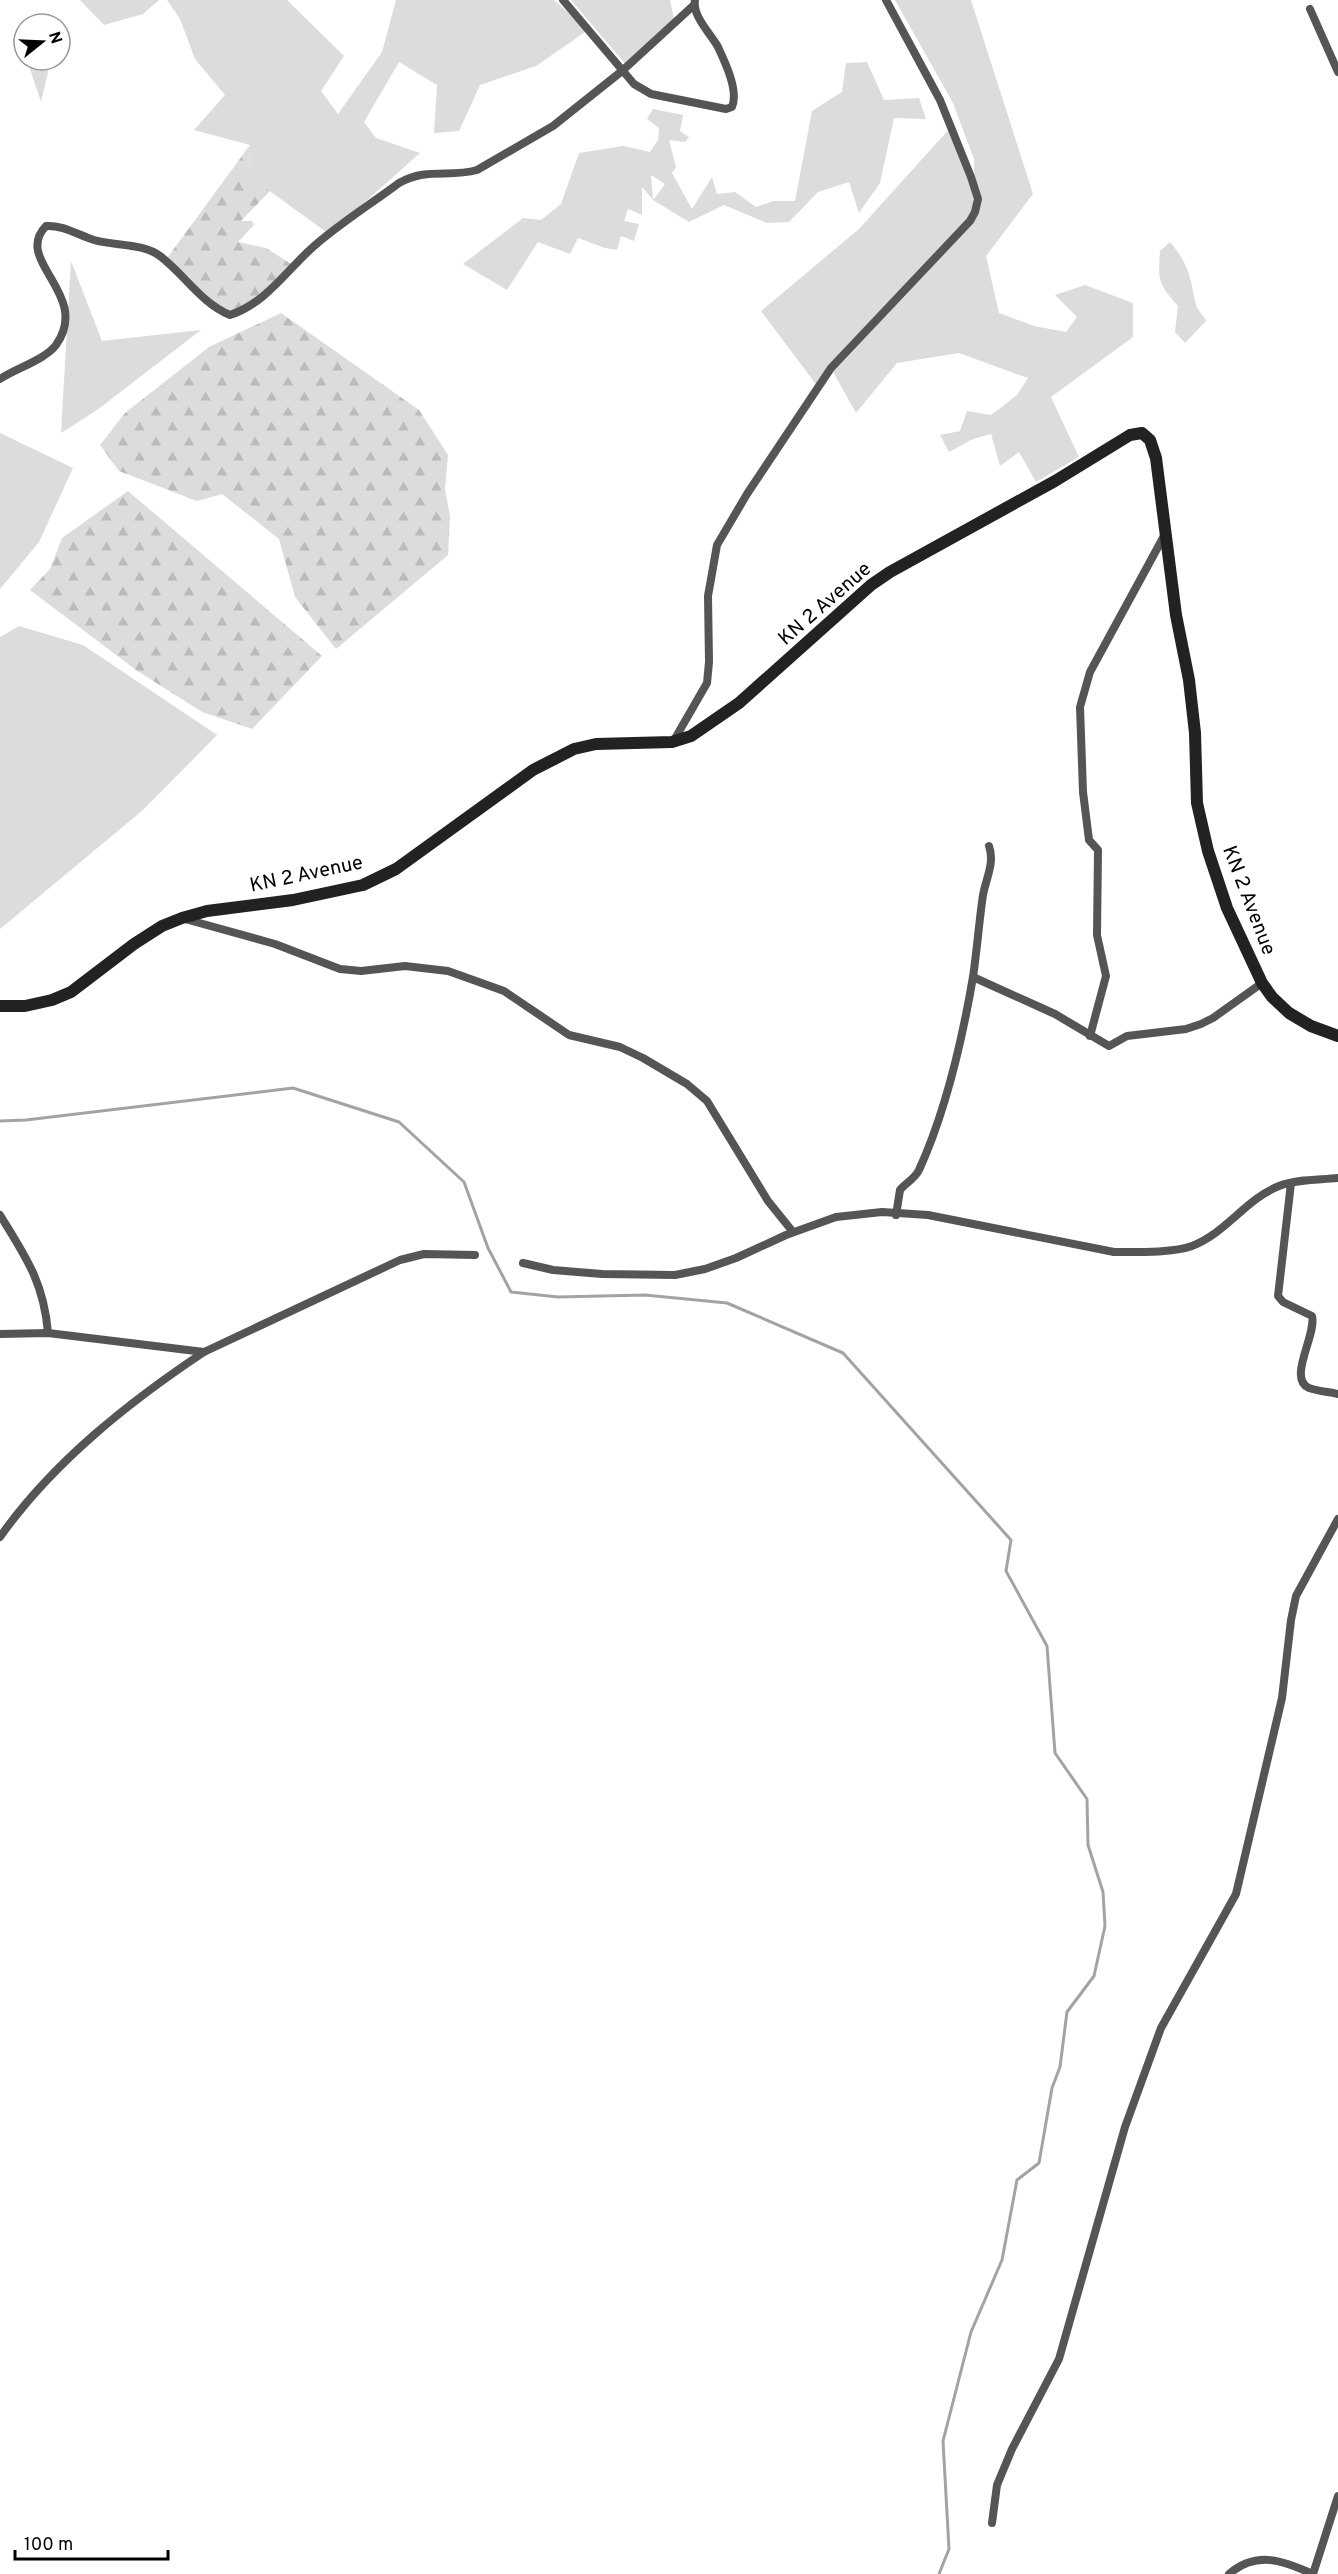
<svg xmlns="http://www.w3.org/2000/svg" width="1338" height="2574" font-family="Overpass,sans-serif">
<style>
.grass{fill:#dcdcdc;fill-rule:evenodd}
.forest{fill:url(#forest-firs)}
.lines{fill:none;stroke-linecap:round;stroke-linejoin:round}
.stream{stroke:#a3a3a3;stroke-width:3}
.minor{stroke:#555;stroke-width:8}
.secondary{stroke:#222;stroke-width:12}
.labels{text-anchor:middle;stroke-width:4.5;stroke-linejoin:round;paint-order:stroke}
.street-label{font-size:20px;fill:#000;stroke:#fff}
</style>
<defs>
<pattern id="forest-firs" width="22" height="20" patternUnits="userSpaceOnUse" patternTransform="scale(1.5)"><rect width="22" height="20" fill="#dcdcdc"/><path d="M5 1l3.5 6h-7zM16 11l3.5 6h-7z" fill="#bbb"/></pattern>
</defs>
<rect width="100%" height="100%" fill="#fff"/>
<g class="grass">
<path d="M80 0H159L143 14 104 25Z"/>
<path d="M167 0H287L344 56 321 91 338 114 382 52 396 0H554L588 30 536 66 480 85 459 131 434 133 437 85 399 62 364 122 376 138 420 153 329 234 249 176 250 145 194 130 225 95 195 59 180 19Z"/>
<path d="M571 0H670L674 19 627 66Z"/>
<path d="M895 0H971L1033 194 986 256 999 313 1034 326 1066 332 1077 317 1055 295 1085 285 1133 303V337L1051 397 1079 457 1036 482 1019 452 1000 466 991 434 973 439 949 452 940 435 960 431 967 411 991 415 1017 395 1028 378 959 353 897 363 856 413 832 370 818 387 761 311 859 229 951 127 967 166 975 207 974 159 953 103Z"/>
<path d="M27 60H51L41 102Z"/>
<path d="M867 62 884 100 919 98 926 119 894 118 880 183 859 213 849 182 818 192 789 222 767 223 724 205 689 222 653 200 642 187V215L628 209 624 221 639 224 634 241 621 236 617 250 605 248 578 238 570 254 538 242 507 290 463 264 523 218 541 220 561 204 579 153 623 146 650 152 658 140 659 128 647 119 653 109 683 115 680 131 689 137 685 142 669 140 676 167 672 173 692 209 712 177 717 194 735 192 756 207 773 201H795L812 111 842 92 846 63ZM651 175 665 184 654 199H653Z"/>
<path d="M1170 242C1190 266 1190 277 1196 305 1198 312 1204 315 1206 321L1185 343 1175 332 1178 306C1158 283 1158 282 1160 251Z"/>
<path d="M71 261 102 341 201 330 97 410 61 433Z"/>
<path d="M0 433 73 468 39 542 0 589Z"/>
<path d="M19 626 83 645 217 735 143 810 0 929V637Z"/>
</g>
<g class="forest">
<path d="M250 145 249 176 270 191 241 221H252L254 225 238 242 266 248 291 264 270 291 232 311 213 307 165 261Z"/>
<path d="M281 313 419 410 448 455 445 489 450 517 448 555 336 649 295 597 279 539 222 494 197 501 119 471 100 445 125 413 209 347Z"/>
<path d="M128 491 322 656 252 729 202 712 136 670 30 590 50 569 62 538Z"/>
</g>
<g class="lines">
<path class="stream" d="M0 1121 26 1120 293 1088 399 1122 464 1182 488 1248 511 1292 558 1297 645 1295 727 1303 843 1353 1011 1540 1006 1571 1047 1646 1055 1753 1087 1799 1088 1845 1103 1892 1105 1926 1094 1976 1067 2012 1060 2067 1052 2088 1039 2163 1017 2180 1002 2260 971 2332 943 2441 949 2549 939 2574"/>
<g class="minor">
<path d="M563 0 634 84 651 94 726 109 732 107C739 91 725 62 718 47 711 34 692 16 695 0"/>
<path d="M1310 9 1338 72"/>
<path d="M0 379C15 369 46 359 56 345 92 294 12 261 46 226 63 225 78 235 94 240 114 246 143 243 160 256 185 275 201 303 230 315 266 303 286 271 313 247 339 224 371 204 399 183 427 167 449 178 477 170L553 126 622 71 694 5"/>
<path d="M673 742 707 683 709 662 708 596 717 545 747 494 831 368 970 221 975 212 978 199 971 177 940 100 886 0"/>
<path d="M185 919 275 944 340 969 361 971 405 966 448 971 504 991 569 1035 620 1047 643 1058 687 1084 707 1101 768 1201 793 1232"/>
<path d="M973 977 1055 1014 1109 1046 1127 1036 1186 1029 1201 1024 1213 1018 1262 983"/>
<path d="M1090 1036 1106 976 1097 935 1098 850 1089 840 1083 792 1080 707 1090 672 1164 536"/>
<path d="M1291 1183 1278 1296 1283 1302 1312 1316C1317 1334 1287 1379 1309 1388 1318 1391 1329 1392 1338 1394"/>
<path d="M0 1215C26 1257 44 1283 48 1333"/>
<path d="M896 1215 900 1190C906 1182 914 1180 919 1170 946 1111 962 1041 973 977 977 950 979 922 983 895 986 878 995 863 989 846"/>
<path d="M523 1263 553 1270 602 1274 675 1275 705 1269 736 1258 786 1235 836 1217 882 1212 928 1215 1114 1252C1135 1252 1174 1253 1192 1246 1226 1233 1246 1199 1279 1186 1297 1179 1319 1180 1338 1178"/>
<path d="M0 1334 48 1333 204 1352 400 1260 424 1254 475 1255"/>
<path d="M0 1537C53 1462 129 1402 204 1352"/>
<path d="M992 2523 997 2485 1012 2449 1059 2359 1125 2127 1161 2028 1236 1894 1282 1698 1291 1620 1296 1596 1338 1519"/>
<path d="M1229 2574C1257 2550 1284 2561 1313 2574"/>
<path d="M1313 2574 1338 2496"/>
</g>
<path class="secondary" d="M0 1006H25L52 1000 71 992 134 944 162 926 182 918 207 911 293 900 363 885 396 869 533 770 574 749 596 744 672 742 691 736 739 703 871 585 890 572 1055 481 1130 435 1142 433 1150 440 1156 458 1176 615 1189 680 1195 733 1197 803 1208 851 1227 908 1262 983 1272 997 1289 1013 1311 1026 1338 1036"/>
</g>
<g class="labels">
<g class="street-label">
<text transform="translate(824 603) rotate(-41)" y="7">KN 2 Avenue</text>
<text transform="translate(306 873) rotate(-12)" y="7">KN 2 Avenue</text>
<text transform="translate(1250 900) rotate(69)" y="7">KN 2 Avenue</text>
</g>
</g>
<g transform="translate(42 42) rotate(72)"><circle r="28" fill="#ffffff" stroke="#999999" stroke-width="1.5"/>
<path d="M0-4.5L10 22L0 15L-10 22Z" fill="#000000"/>
<text y="-9" font-size="16" font-weight="bold" text-anchor="middle" fill="#000000">N</text>
</g>
<path d="M15 2550v9h153v-9" fill="none" stroke="#000000" stroke-width="3"/>
<text x="24" y="2550" font-size="18" fill="#000000" stroke="#ffffff" stroke-width="4.5" paint-order="stroke">100 m</text>
</svg>
